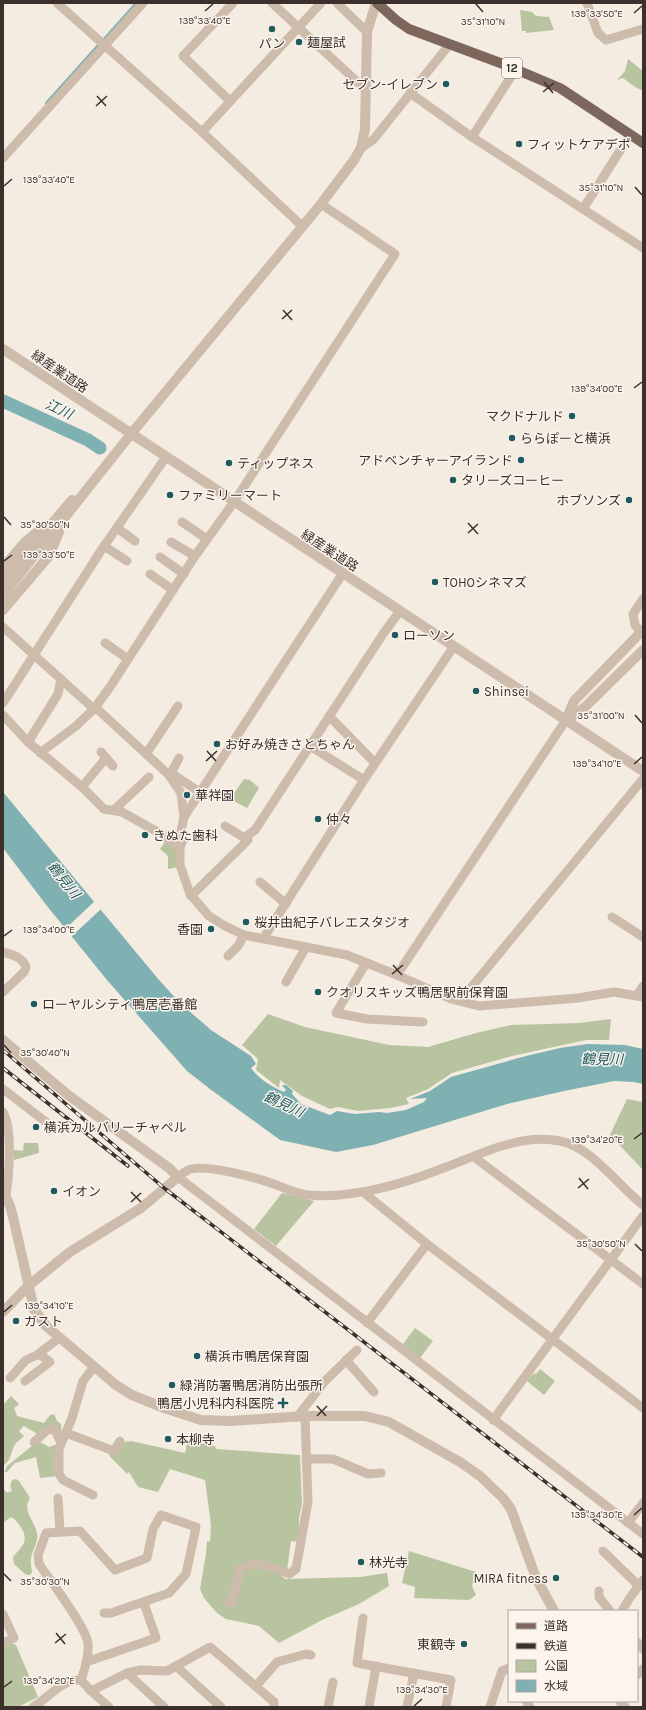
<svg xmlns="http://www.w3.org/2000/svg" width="646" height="1710" font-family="Karla,'Noto Sans JP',sans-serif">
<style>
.green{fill:#b8c4a0}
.water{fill:#7fb0b2}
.pier{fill:#f4ebe1}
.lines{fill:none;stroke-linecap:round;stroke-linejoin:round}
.stream{stroke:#7fb0b2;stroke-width:2}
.river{stroke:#7fb0b2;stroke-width:13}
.minor{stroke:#cdbbac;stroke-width:9}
.tertiary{stroke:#cdbbac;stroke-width:10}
.primary{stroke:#7d675c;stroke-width:10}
.rail-casing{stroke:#3b302b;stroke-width:3.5}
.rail{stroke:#fbf5ee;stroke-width:2;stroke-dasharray:6;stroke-linecap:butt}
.ticks{fill:none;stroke:#3b302b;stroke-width:1.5}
.poi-dot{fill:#1f5a5e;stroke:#fbf5ee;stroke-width:1.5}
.labels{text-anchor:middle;stroke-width:3;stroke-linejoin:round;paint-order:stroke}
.shield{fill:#fbf5ee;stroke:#756b66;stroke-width:1}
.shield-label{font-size:12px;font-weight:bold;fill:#3b302b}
.poi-label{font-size:13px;fill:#3b302b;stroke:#fbf5ee;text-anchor:start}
.street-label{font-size:13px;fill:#3b302b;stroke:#fbf5ee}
.water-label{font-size:14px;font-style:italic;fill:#1f5a5e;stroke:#fbf5ee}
.ticks-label{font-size:10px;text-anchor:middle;fill:#3b302b;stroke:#fbf5ee;stroke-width:3;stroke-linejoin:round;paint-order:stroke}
</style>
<rect width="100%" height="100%" fill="#f4ebe1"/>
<g class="green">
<path d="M520 10 532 12 536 16 549 17 554 30 526 33V31H522Z"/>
<path d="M628 59 643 71V91L635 87 623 78 617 80 625 71Z"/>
<path d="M244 779 250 780 259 788 247 808 230 799Z"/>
<path d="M166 840 178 847 179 867 168 869V856L160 849Z"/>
<path d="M268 1014 305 1027 389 1045 428 1047 476 1033 511 1025 579 1023 611 1019 609 1040H586L512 1056 452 1073 428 1089 406 1098 409 1104 390 1108 358 1111 338 1107 330 1109 302 1096 280 1080 279 1088 256 1070 258 1059 242 1045Z"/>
<path d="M627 1099 643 1102V1170L610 1135Z"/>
<path d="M24 1143H38L39 1153 14 1160V1150L23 1151Z"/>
<path d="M282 1193 314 1201 276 1246 254 1229Z"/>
<path d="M415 1328 433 1341 420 1358 403 1344Z"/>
<path d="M540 1369 555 1381 544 1395 527 1381 533 1374 537 1373Z"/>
<path d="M11 1396 19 1404 14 1408 17 1416 44 1423 50 1415 54 1414 57 1421 61 1424 62 1437 58 1430 39 1435 24 1426 19 1431 24 1436C21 1439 16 1442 14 1446 10 1455 12 1459 3 1466V1405Z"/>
<path d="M188 1440 215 1446 216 1449 300 1455 302 1504 299 1518V1542L291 1541 287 1571 280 1574 285 1579 360 1577 387 1573 389 1586 359 1604 322 1620 279 1643 259 1626 226 1619 217 1613 204 1598 200 1589 206 1554 207 1541 210 1542 211 1525 205 1480 170 1469 158 1492 138 1487 129 1472 127 1474C122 1467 112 1461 108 1453L122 1442 131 1441 185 1453Z"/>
<path d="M38 1441 49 1447 58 1444 57 1476 40 1478 36 1457 15 1463 6 1473 5 1471 7 1466Z"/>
<path d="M16 1479 19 1481 30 1498C22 1511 34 1520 37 1533 39 1543 31 1551 31 1560 30 1564 32 1568 32 1573L29 1575 25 1574 14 1564 13 1557C23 1545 30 1541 20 1526 17 1522 15 1519 11 1517L3 1523V1488L6 1492H10L12 1490 10 1486 12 1480Z"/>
<path d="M409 1551 476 1572 472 1586 476 1595 469 1600 414 1598 415 1587 402 1583Z"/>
<path d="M10 1642 16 1645 38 1697 18 1707H3V1646Z"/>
</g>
<path class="water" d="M3 792 159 980 181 1004 211 1030 251 1056 256 1064 251 1068C260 1080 271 1086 284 1092L286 1090 282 1085H286L293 1091 292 1094 301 1104 330 1115 337 1111 355 1114 379 1112 387 1113 406 1110 424 1102 427 1098 410 1099 430 1091 451 1077 526 1056 560 1048 588 1044 625 1045 643 1049V1084L634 1082 614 1081 564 1091 507 1104 373 1145 336 1152 280 1140 210 1089 187 1071 107 980 47 906 3 848Z"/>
<path class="pier" d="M95 901 101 909 70 938 64 930Z"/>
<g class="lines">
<g class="stream">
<path d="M102 41 136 3"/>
<path d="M46 103 99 44"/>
</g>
<path class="river" d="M3 401 88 440 100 448"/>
<g class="minor">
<path d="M57 3 202 132 302 226"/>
<path d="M272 3 365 89"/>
<path d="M337 3 367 32"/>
<path d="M587 3 598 33 606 40 643 29"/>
<path d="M410 93 472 137 643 248"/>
<path d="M230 101 183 56 233 3"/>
<path d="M202 132 321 3"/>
<path d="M472 137 516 69"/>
<path d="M361 148 373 140 449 45"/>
<path d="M3 158 143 3"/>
<path d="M583 209 630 135"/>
<path d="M182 522 207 539"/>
<path d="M117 528 135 541"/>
<path d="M171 542 195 556"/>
<path d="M104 546 127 561"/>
<path d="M160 557 184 574"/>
<path d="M343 573 184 817 181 831 183 840 180 847V865L190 894 209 916 225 926 244 935 347 955 397 975 451 999 479 1006 578 998 614 992 643 997"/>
<path d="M150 574 173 590"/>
<path d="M3 627 94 709"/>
<path d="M641 632 635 625 633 614 643 599"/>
<path d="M105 643 128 659"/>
<path d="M3 703 102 549 166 457"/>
<path d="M95 707 169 775 171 773"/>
<path d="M3 715 28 742 82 787 104 809 122 812 161 834 180 847"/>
<path d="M329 716 375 763"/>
<path d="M28 742 58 694 61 679"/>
<path d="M310 746 364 780"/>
<path d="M101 752 113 766"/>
<path d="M40 753 76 726 94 709 110 687 195 556 234 502 395 254 321 204"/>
<path d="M146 754 178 706"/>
<path d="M179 758 171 773 201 793"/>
<path d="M169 775 181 793 184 817"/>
<path d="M82 787 106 758"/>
<path d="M114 810 149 777"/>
<path d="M244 838 255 830 383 634 400 611"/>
<path d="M260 882 286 904"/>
<path d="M191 896 248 840 225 826"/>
<path d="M612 917 643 937"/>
<path d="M263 939 362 783 454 646"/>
<path d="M3 952C12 955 23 957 26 967L24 972 3 992"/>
<path d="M228 956 238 946 244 935"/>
<path d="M366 963 336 1013 367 1019 423 1022"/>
<path d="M397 975 566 720"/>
<path d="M286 982 306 947"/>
<path d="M637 995 643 986"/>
<path d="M460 1001 643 779"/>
<path d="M3 1089 46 1122"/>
<path d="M3 1112C13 1129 9 1176 6 1195"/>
<path d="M474 1157 643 1284"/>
<path d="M363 1192 427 1244 643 1408"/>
<path d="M643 1205C618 1186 592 1147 560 1141 519 1133 479 1155 441 1169 400 1185 353 1199 308 1195 297 1194 285 1188 274 1184 257 1178 204 1163 188 1170 184 1172 181 1175 178 1177L643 1534"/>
<path d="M367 1323 427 1244"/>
<path d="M346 1360 374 1392"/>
<path d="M10 1378 26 1360 37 1355 59 1338"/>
<path d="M25 1381 50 1362 39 1354"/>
<path d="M297 1417 325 1381 357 1350"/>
<path d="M493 1420 643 1216"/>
<path d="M66 1433 114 1451 120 1441"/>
<path d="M34 1442 46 1431 51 1429 55 1430 61 1443"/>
<path d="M306 1459H333L368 1474 381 1473"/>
<path d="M93 1495 63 1480 59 1474V1449L72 1418 83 1381 94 1367"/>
<path d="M58 1498 60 1531"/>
<path d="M628 1523 643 1503"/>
<path d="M603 1551 639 1586"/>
<path d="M599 1591V1597L610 1611"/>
<path d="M227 1602H232L240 1568C257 1560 273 1567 289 1574L296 1569 308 1502 305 1416"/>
<path d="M622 1611 629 1599 643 1580"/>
<path d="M3 1614 14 1638 3 1643"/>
<path d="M363 1618 357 1663 451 1680 446 1707"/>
<path d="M637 1642 643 1649"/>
<path d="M86 1662 156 1638 144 1603"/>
<path d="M177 1667 221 1707"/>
<path d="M127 1673 164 1707"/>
<path d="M637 1675 643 1669"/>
<path d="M81 1680 91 1691 109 1707"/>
<path d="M256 1686 277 1662 306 1654 311 1655"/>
<path d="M91 1691 127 1673 141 1670 167 1671 210 1647 274 1702V1707"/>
<path d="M526 1701 530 1707"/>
<path d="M33 1707C49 1698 61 1679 81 1680 85 1668 89 1656 88 1643 86 1627 50 1580 39 1564L38 1555 46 1533 80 1531 115 1570 147 1558 153 1529 161 1515 196 1527 186 1574 169 1593 111 1613H104"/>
<path d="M328 1707 333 1682"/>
<path d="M369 1707 376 1666"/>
<path d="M407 1707 414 1673"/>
<path d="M490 1707 502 1671 509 1668"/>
</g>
<g class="tertiary">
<path d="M3 349 643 771"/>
<path d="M3 568 25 542 42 528"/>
<path d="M3 581 72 500"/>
<path d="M3 595 131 434 321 204 354 160 361 148 365 129 367 32 376 3"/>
<path d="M3 610 49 556 59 532"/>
<path d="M566 720 574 701 643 630"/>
<path d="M566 720 584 708 643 650"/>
<path d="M3 1040 68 1095 169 1168 178 1177 141 1208 70 1252 28 1286 3 1312"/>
<path d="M3 1190 10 1206 14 1221 34 1309 46 1326 116 1385 132 1395 164 1408 201 1420 230 1421 305 1416H365L389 1422 460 1462 480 1476 503 1498 511 1509 536 1578 554 1611"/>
<path d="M620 1701 625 1707"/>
</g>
<path class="primary" d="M377 3 396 20 409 29 503 64 560 88 643 143"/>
<defs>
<g id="rail">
<path d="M3 1050 164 1188 643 1557"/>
<path d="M3 1068 128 1166"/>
</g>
</defs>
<use href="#rail" class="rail-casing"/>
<use href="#rail" class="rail"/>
</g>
<path class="ticks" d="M476 4 483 12M205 11 213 4M634 13 642 6M544 82 553 93M543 92 554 83M97 96 106 106M96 106 107 96M4 186 12 179M635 187 642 195M283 310 292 320M282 319 292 310M634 388 642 382M4 517 11 525M468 523 478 534M468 533 478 524M4 561 12 555M635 715 642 723M207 751 216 761M206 761 217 751M634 764 642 757M4 936 12 930M393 965 402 975M392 974 403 965M4 1045 11 1053M634 1139 642 1133M579 1178 588 1189M578 1188 589 1179M131 1192 141 1202M131 1202 141 1193M635 1244 642 1251M4 1312 12 1305M317 1406 326 1416M317 1416 327 1406M634 1515 642 1508M4 1574 11 1581M56 1633 65 1644M55 1643 66 1634M4 1687 12 1681M414 1706 422 1699"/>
<g class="poi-dot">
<circle cx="272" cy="29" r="4"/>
<circle cx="299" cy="42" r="4"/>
<circle cx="446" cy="84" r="4"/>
<circle cx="519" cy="144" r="4"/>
<circle cx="572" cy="416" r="4"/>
<circle cx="512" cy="438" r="4"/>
<circle cx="521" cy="460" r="4"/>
<circle cx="229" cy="463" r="4"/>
<circle cx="453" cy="480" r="4"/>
<circle cx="170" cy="495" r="4"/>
<circle cx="629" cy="500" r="4"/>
<circle cx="435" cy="582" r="4"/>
<circle cx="395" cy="635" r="4"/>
<circle cx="476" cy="691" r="4"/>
<circle cx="217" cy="744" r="4"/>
<circle cx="187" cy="795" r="4"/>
<circle cx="318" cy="819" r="4"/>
<circle cx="145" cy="835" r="4"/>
<circle cx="246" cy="922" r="4"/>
<circle cx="211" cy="929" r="4"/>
<circle cx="318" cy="992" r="4"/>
<circle cx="34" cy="1004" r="4"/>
<circle cx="36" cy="1127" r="4"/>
<circle cx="54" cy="1191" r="4"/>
<circle cx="16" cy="1321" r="4"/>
<circle cx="197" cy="1356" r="4"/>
<circle cx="172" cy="1385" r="4"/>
<path d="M281 1397h4v4h4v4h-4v4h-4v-4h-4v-4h4z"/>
<circle cx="168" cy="1439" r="4"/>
<circle cx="361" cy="1562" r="4"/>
<circle cx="556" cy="1578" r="4"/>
<circle cx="464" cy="1644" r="4"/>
</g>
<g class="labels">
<rect class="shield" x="502" y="58" width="20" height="20" rx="3"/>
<g class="shield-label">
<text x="512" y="72">12</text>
</g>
<g class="poi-label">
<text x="307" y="47">麺屋試</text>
<text x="272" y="48" text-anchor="middle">パン</text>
<text x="438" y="89" text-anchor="end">セブン-イレブン</text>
<text x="527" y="149">フィットケアデポ</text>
<text x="564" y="421" text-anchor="end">マクドナルド</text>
<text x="520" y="443">ららぽーと横浜</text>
<text x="513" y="465" text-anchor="end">アドベンチャーアイランド</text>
<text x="237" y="468">ティップネス</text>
<text x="461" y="485">タリーズコーヒー</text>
<text x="178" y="500">ファミリーマート</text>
<text x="621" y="505" text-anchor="end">ホブソンズ</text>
<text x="443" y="587">TOHOシネマズ</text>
<text x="403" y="640">ローソン</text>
<text x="484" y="696">Shinsei</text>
<text x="225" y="749">お好み焼きさとちゃん</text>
<text x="195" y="800">華祥園</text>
<text x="326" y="824">仲々</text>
<text x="153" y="840">きぬた歯科</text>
<text x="254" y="927">桜井由紀子バレエスタジオ</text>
<text x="203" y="934" text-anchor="end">香園</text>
<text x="326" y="997">クオリスキッズ鴨居駅前保育園</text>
<text x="42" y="1009">ローヤルシティ鴨居壱番館</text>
<text x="44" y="1132">横浜カルバリーチャペル</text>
<text x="62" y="1196">イオン</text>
<text x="24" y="1326">ガスト</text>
<text x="205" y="1361">横浜市鴨居保育園</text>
<text x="180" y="1390">緑消防署鴨居消防出張所</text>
<text x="274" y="1408" text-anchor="end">鴨居小児科内科医院</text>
<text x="176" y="1444">本柳寺</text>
<text x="369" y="1567">林光寺</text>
<text x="548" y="1583" text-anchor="end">MIRA fitness</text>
<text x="456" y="1649" text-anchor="end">東観寺</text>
</g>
<g class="street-label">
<text transform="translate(60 371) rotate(34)" y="5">緑産業道路</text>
<text transform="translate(330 550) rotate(33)" y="5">緑産業道路</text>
</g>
<g class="water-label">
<text transform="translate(59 409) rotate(25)" y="5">江川</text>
<text transform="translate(64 880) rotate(51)" y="5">鶴見川</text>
<text transform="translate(602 1059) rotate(1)" y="5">鶴見川</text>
<text transform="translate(284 1104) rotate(25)" y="5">鶴見川</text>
</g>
</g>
<g class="ticks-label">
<text x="597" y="17">139°33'50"E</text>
<text x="205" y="24">139°33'40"E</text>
<text x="483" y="25">35°31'10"N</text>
<text x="49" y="183">139°33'40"E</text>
<text x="601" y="191">35°31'10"N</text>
<text x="597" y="392">139°34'00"E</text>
<text x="45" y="528">35°30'50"N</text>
<text x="49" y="558">139°33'50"E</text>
<text x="601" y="719">35°31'00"N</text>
<text x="597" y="767">139°34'10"E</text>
<text x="49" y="933">139°34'00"E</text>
<text x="45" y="1056">35°30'40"N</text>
<text x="597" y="1143">139°34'20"E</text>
<text x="601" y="1247">35°30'50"N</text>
<text x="49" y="1309">139°34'10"E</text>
<text x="597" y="1518">139°34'30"E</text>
<text x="45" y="1585">35°30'30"N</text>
<text x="49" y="1684">139°34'20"E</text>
<text x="422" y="1693">139°34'30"E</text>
</g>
<rect width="646" height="1710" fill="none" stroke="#3b302b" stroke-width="8"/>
<rect x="508" y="1610" width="130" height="92" fill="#fbf5ee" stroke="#aea6a0"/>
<rect x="516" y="1623" width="20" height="6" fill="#7d675c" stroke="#aea6a0"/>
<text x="544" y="1630" font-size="12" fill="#3b302b">道路</text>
<rect x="516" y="1643" width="20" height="6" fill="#3b302b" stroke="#aea6a0"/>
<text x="544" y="1650" font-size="12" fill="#3b302b">鉄道</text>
<rect x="516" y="1660" width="20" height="12" fill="#b8c4a0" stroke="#aea6a0"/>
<text x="544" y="1670" font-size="12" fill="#3b302b">公園</text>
<rect x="516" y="1680" width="20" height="12" fill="#7fb0b2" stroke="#aea6a0"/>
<text x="544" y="1690" font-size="12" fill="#3b302b">水域</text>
</svg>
